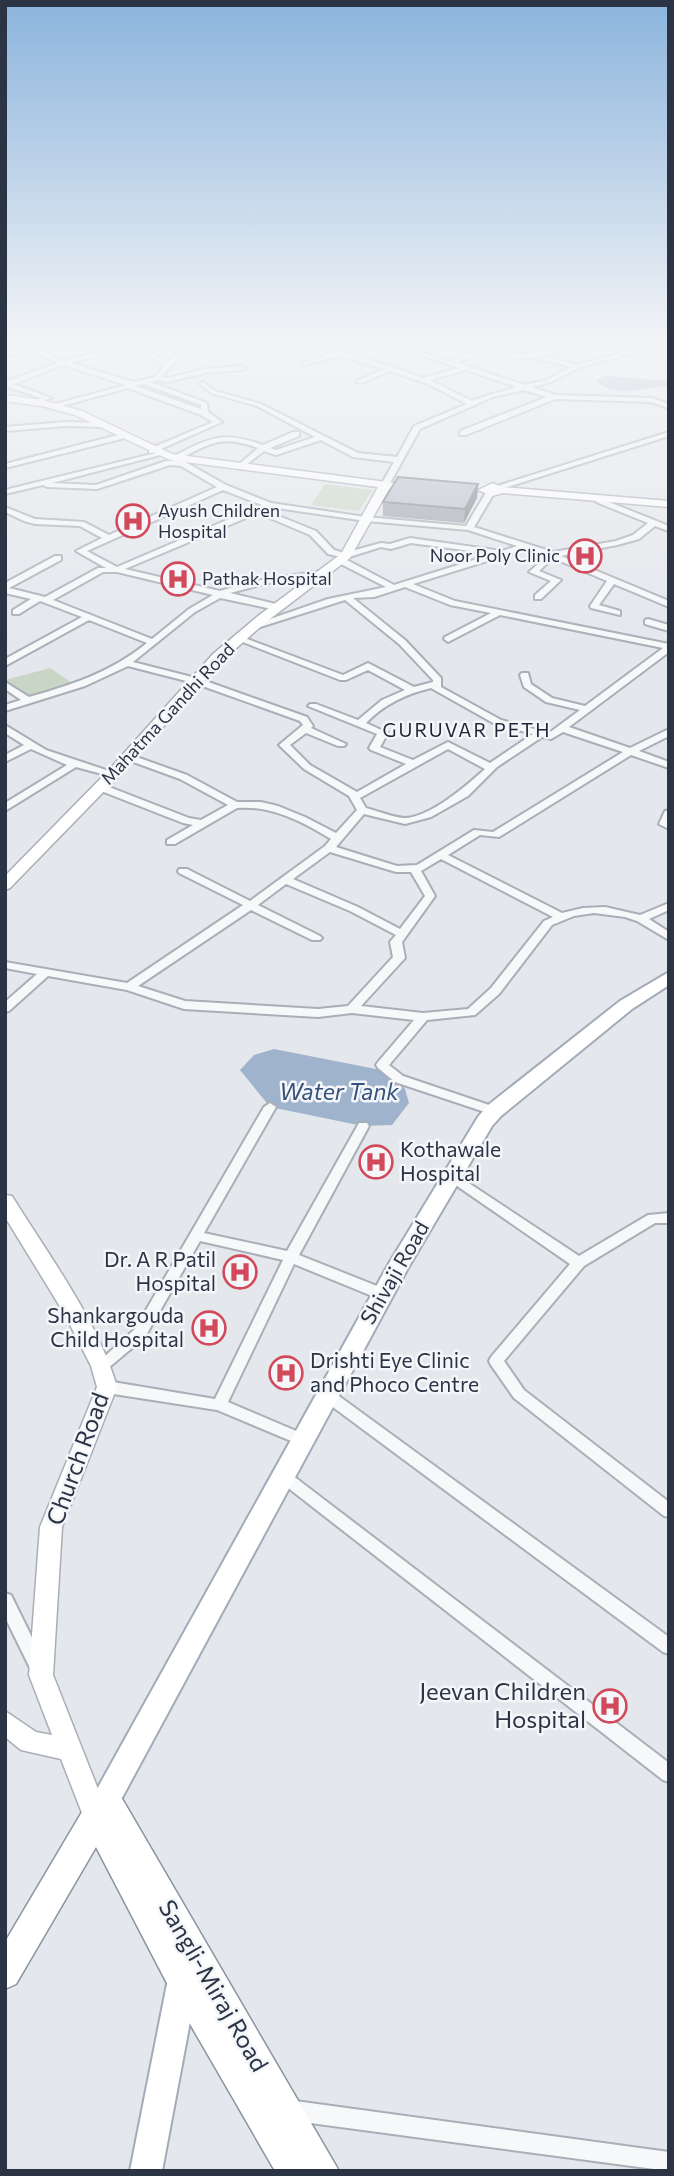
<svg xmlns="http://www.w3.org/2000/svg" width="674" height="2176" font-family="Commissioner,sans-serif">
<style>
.green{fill:#c9d6c5}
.water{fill:#9fb4cc}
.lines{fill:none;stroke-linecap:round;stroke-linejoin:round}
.street-casing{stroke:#a9aeb7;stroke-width:4}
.secondary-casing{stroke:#a9aeb7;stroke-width:3}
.primary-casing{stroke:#a3abb8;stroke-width:4}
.highway-casing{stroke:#8b94a3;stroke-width:3}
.street{fill:#f7f8fa;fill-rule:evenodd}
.secondary{fill:#fff;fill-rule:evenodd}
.primary{fill:#fff;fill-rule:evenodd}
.highway{fill:#fff;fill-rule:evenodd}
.wall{fill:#a1a5ae}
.shaded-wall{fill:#83868d}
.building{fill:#bbc0ca;stroke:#83868d;stroke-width:2}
.labels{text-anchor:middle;stroke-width:5;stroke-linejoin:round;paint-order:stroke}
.far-poi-label{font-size:18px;fill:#2b3445;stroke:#f4f6f9;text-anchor:start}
.far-street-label{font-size:18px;fill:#2b3445;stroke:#f4f6f9}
.far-neighbourhood-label{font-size:19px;letter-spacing:2px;fill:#1d2536;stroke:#f4f6f9}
.poi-label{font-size:21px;fill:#2b3445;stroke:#f4f6f9;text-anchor:start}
.street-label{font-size:21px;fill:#2b3445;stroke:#f4f6f9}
.water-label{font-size:23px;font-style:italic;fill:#34527a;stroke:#f4f6f9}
.near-street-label{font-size:24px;fill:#2b3445;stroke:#f4f6f9}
.near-poi-label{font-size:24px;fill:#2b3445;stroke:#f4f6f9;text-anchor:end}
</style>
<rect width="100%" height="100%" fill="#e4e7ec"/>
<g class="green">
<path d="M325 484 372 490 359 511 311 505Z"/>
<path d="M50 668 75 685 28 696 5 680Z"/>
</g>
<g class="water">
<path d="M606 376 669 381V386C647 387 610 399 596 380Z"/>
<path d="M274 1049 391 1072 405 1089 409 1103 392 1125 363 1126 270 1107 240 1070 254 1055Z"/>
</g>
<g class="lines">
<defs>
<g id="street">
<path d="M51 342H61L39 349 64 361 130 344 128 342H135L168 362 187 342H193L162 377 168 378 205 369 243 366 246 368 243 370 205 373 168 382 157 380 151 382 207 403 208 412 222 422 152 453H149V449L213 422 201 415 128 388 55 408V404L126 385 63 365 14 384 51 398 39 403 33 402 41 398 5 386V382L58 363 32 350 5 357V353ZM135 347 165 365 155 377 134 382 70 363ZM144 384 201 405V409L135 386Z"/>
<path d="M301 342H309L393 367 423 378 459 368 412 352V350L451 361 481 347 470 342C487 342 501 352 518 354 540 356 557 342 578 342L543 356 577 365 624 352 594 342H603L632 350 669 342V345L583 366 551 382 532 387 555 395 652 398 669 404V408L651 402 555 399 466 435H460V431L547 397 524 390 493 397 420 429 389 485 385 487 381 485 394 462 353 457 321 440 276 455 264 451 241 469 237 467 238 465 258 448C222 435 212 442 180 459L226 485 271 503 366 517 466 526 487 491H493L494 493 474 527 553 552 616 541 633 535 648 523 596 502V498H599L669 526V531L655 526 639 539 617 545 561 556 669 601V607L614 584 599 605 620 611V615L591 608 590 606 607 581 553 558 539 571 561 580 541 599H535V595L551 581 529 572 547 556 526 549 413 584 455 601 669 644V652L569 727 630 748 669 729V736L639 751 669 762V768L631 755 499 837 480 835 448 855 562 913 583 908 605 907 640 915 669 903V910L649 919 669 932V940L637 921 625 917 594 913 574 916 552 925 499 994 475 1015 427 1020 389 1065 403 1076 498 1108 500 1111 494 1115 395 1082 378 1068 376 1065 378 1062 414 1020 352 1013 318 1017 184 1009 127 990 48 976 9 1011 5 1012V1002L37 974 5 968V962L127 983 243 905 179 873 178 871 179 869H187L250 901 325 846 331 839C303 822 271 805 237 808L175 844H167V840L193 825 183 823 96 789V785H104L189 818 201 820 228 805 180 779 125 759V755H131L187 775 237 802H261L278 806 305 817 336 833 357 810 349 796 304 769 279 745 303 725 300 721 194 683 128 666 85 686 5 711V705L21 700 5 689V682L29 697C72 685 111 672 147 643L89 620 5 666V659L82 617 40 601 19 614H13V610L31 599 5 593V583L55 556H61V560L9 588 45 597 98 568H106L76 551 102 538 80 526 35 524 24 521 5 512V507L35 519 84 522 109 535 217 487 181 466 170 465 97 489 47 487 43 485 5 494V490L160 452 164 454 52 483 96 485 166 461H174V456C211 437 223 431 263 445L293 432H299V436L270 448 276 450 315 437 257 406 211 393 200 384 203 382 215 391 261 404 358 453 397 457 414 426 467 404 428 384 390 371 361 383H357V381L384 369 340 356 303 365V363L333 353 313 347 286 355 283 353 306 345ZM487 349 516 358H536L571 367 547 380 525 385 457 363ZM466 370 517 387 489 395 472 401 430 380ZM223 490 262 505 117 567 87 551ZM270 507 366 521 468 530 517 546 502 551 410 538 390 544 381 543 344 553 334 550 316 531 264 510ZM258 513 310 535 328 554 346 558 381 547 391 549 411 543 493 554 394 585 343 558H337V562L386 587 328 599 250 626 257 628 345 600 399 644 433 680V682L414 687 368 663 343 675 242 637 235 639 340 680H346L368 670 405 690 382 700 358 720 316 704H310L308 706 377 734 369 748 371 750 406 764 357 792 310 765 290 745 306 733 338 746H344L346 744 311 728 313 726 307 717 200 679 133 662 195 612 220 598 277 610 280 609V605L230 593 268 583 325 576V572L322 571 255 581 220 591 125 569ZM103 572H117L213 595 189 609 152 639 53 600ZM405 587 450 605 491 613 445 637 444 639 448 642 500 615 663 648 585 706 552 698 531 684 528 673H522L520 675 524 687 546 702 580 710 549 733 501 720 441 687V678L405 640 353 598 374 597ZM431 688 495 724 533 734 490 763 448 742 413 760 380 747 388 733 366 723C384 704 406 694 431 688ZM563 732 623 752 493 832 474 830 417 865 397 866 336 847 364 814 405 824 431 817 468 796 497 767 542 737 551 739ZM448 749 485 769C467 785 430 818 404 818 392 817 378 811 366 808L360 798ZM330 852 396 872H411L425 896 400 929 358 907 293 879ZM441 859 553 917 544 921 491 988 468 1009 423 1013 361 1006 405 958 402 942 435 896 421 871ZM286 884 350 911 396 935 390 942 393 957 348 1006 318 1009 185 1001 138 986 251 910 312 940H320L322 938 320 936 258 905Z"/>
<path d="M66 422 104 423 108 425 104 427 66 426 5 431V427Z"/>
<path d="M669 432V436L501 489 494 487Z"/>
<path d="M122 434H125V438L5 468V464Z"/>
<path d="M648 619 669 625V631L645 624V620Z"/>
<path d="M5 725 46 750 118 774 113 777 76 767 5 811V803L67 765 31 749 5 762V755L24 745 5 733Z"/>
<path d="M669 810V829L659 824 665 811Z"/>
<path d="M270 1103 276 1107 204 1233 287 1251 359 1123H367L369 1126 299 1255 387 1290 389 1294 387 1298H377L294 1264 228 1402 308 1436 310 1440 308 1444 303 1446 217 1410 107 1393 102 1391 100 1387 102 1383 107 1381 215 1399 283 1260 200 1241 145 1337 106 1370 101 1372 96 1370 94 1366 135 1329 264 1107Z"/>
<path d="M452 1172 579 1256 648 1215 669 1213V1223H655L584 1266 504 1361 524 1390 669 1502V1517L664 1516 514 1398 491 1365 489 1361 491 1357 570 1264 447 1179 446 1176Z"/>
<path d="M327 1389 332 1391 669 1637V1654L663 1652 322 1399 320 1395 322 1391Z"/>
<path d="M283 1470 288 1472 669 1763V1782L663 1780 278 1480 275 1476 278 1472Z"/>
<path d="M5 1593 11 1595 43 1660 45 1665 43 1670 37 1672 31 1670 5 1617Z"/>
<path d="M288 2100 669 2152V2171L288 2120 281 2117 278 2110 281 2103Z"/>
</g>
<g id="secondary">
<path d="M5 395 42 400 82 411 172 454 394 483 399 486 389 489 350 558 266 622 223 660 118 777 10 888 5 890V876L108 771 213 654 258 616 341 554 378 487 170 460 75 415 42 406 5 401Z"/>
<path d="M493 483 501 487 669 501V507L503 493 492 496 478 490Z"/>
<path d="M5 1195 12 1196C49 1256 97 1319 117 1387L62 1527 53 1675 109 1817 105 1826 96 1829 87 1826 61 1759 21 1750 5 1737V1711L36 1732 52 1735 29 1675 40 1527 97 1387 91 1366 64 1313 5 1217Z"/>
</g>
<g id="primary">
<path d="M669 972V985L632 1009 501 1116 492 1126 408 1268 116 1809 106 1813 96 1809 92 1800 96 1791 388 1265 478 1117 487 1106 620 1001Z"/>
<path d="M183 1964 194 1968 198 1979 162 2171H130L168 1979 172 1968Z"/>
</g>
<path id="highway" d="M106 1786 117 1790 339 2171H275L171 1991 96 1847 16 1984 5 1989V1942L95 1790Z"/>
</defs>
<use href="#street" class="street-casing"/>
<use href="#secondary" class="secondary-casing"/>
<use href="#primary" class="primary-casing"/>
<use href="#highway" class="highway-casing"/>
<use href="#street" class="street"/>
<use href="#secondary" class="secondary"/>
<use href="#primary" class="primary"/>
<use href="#highway" class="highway"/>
</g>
<path class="wall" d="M478 484 477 498 464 523 383 516V502Z"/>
<path class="shaded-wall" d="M478 484 477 498 464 523 465 509Z"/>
<path class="building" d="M398 477 478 484 465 509 383 502Z"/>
<linearGradient id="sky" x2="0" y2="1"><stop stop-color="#8bb4dd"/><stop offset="0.53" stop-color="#f3f4f6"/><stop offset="1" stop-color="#f3f4f6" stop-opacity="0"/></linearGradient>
<rect width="674" height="646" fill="url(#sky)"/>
<defs>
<symbol id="hospital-ring" viewBox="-11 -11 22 22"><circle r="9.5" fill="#f4f6f9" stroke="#d1495b" stroke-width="1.5"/><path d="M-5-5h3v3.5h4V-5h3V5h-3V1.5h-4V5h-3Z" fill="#d1495b"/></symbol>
</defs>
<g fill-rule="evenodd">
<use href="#hospital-ring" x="114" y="502" width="38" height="38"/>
<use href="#hospital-ring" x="566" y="537" width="38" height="38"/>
<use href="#hospital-ring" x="159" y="560" width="38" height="38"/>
<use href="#hospital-ring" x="357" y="1143" width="38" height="38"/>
<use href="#hospital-ring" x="221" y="1253" width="38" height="38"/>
<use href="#hospital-ring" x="190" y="1309" width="38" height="38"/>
<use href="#hospital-ring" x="267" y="1354" width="38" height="38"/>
<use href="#hospital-ring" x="591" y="1687" width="38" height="38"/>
</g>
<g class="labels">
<g class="far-poi-label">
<text x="158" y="517">Ayush Children<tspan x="158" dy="21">Hospital</tspan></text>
<text x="560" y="562" text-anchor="end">Noor Poly Clinic</text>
<text x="202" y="585">Pathak Hospital</text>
</g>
<g class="far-street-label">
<text transform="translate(168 714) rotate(-47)" y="6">Mahatma Gandhi Road</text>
</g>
<g class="far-neighbourhood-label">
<text x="467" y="737">GURUVAR PETH</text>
</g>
<g class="poi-label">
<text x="400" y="1157">Kothawale<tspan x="400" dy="24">Hospital</tspan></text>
<text x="216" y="1267" text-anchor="end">Dr. A R Patil<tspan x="216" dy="24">Hospital</tspan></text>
<text x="184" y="1323" text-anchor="end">Shankargouda<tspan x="184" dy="24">Child Hospital</tspan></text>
<text x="310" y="1368">Drishti Eye Clinic<tspan x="310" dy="24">and Phoco Centre</tspan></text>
</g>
<g class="street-label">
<text transform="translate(395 1273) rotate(-60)" y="7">Shivaji Road</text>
</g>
<g class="water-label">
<text x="339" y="1100">Water Tank</text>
</g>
<g class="near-street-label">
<text transform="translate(78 1459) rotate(-70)" y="8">Church Road</text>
<text transform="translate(213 1986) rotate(60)" y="8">Sangli-Miraj Road</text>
</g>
<g class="near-poi-label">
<text x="586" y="1700">Jeevan Children<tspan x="586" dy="28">Hospital</tspan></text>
</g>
</g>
<rect width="674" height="2176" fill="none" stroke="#2b3445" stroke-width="14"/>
</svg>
